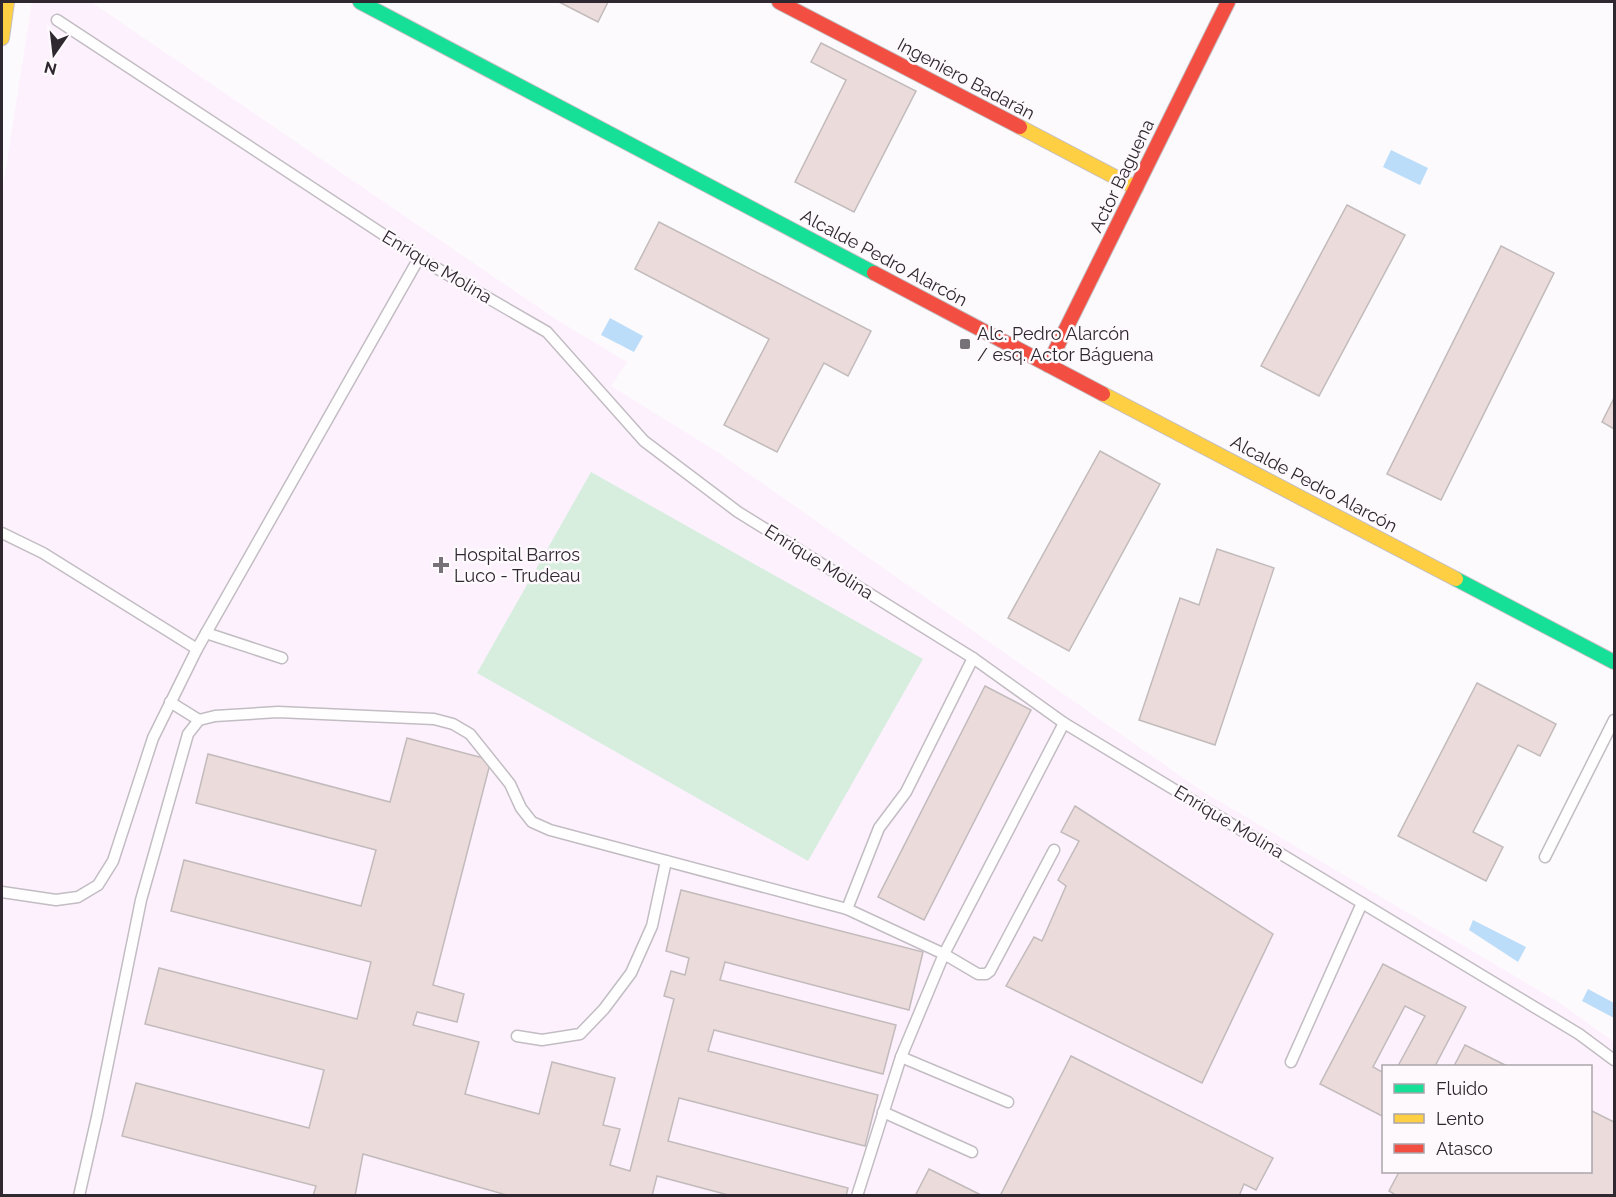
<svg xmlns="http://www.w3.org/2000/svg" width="1616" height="1197" font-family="Raleway,sans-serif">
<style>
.built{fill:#fdf1fe;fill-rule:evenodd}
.green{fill:#d7eedf}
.water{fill:#bcddfa}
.building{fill:#ebdbda;stroke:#c2bbbc;stroke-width:1.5}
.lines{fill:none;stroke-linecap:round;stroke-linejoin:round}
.lane-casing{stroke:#c2bdc2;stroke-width:13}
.fast-casing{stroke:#c2bdc2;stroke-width:16}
.slow-casing{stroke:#c2bdc2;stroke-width:16}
.jam-casing{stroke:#c2bdc2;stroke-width:16}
.lane{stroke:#fffeff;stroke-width:10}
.fast{stroke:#16e098;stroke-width:14}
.slow{stroke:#ffcf43;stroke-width:14}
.jam{stroke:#f24e42;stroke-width:14}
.poi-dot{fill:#777277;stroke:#fdf9fd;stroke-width:2}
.labels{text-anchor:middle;stroke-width:5;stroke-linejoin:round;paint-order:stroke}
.street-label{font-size:18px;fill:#2f2830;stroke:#fdf9fd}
.poi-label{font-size:18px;fill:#2f2830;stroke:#fdf9fd;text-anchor:start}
</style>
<rect width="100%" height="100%" fill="#fcfafc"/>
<path class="built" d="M32 2H91L557 320 627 362 611 386 719 453 1202 791 1560 1003 1614 1042V1195H2V193ZM1384 1066H1590V1172H1384Z"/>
<path class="green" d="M591 472 923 659 808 861 477 673Z"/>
<g class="water">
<path d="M1391 150 1428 168 1420 185 1383 167Z"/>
<path d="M610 318 643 336 634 352 601 335Z"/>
<path d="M1473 920 1526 947 1518 962 1469 930Z"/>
<path d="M1588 989 1614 1003V1018L1582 1001Z"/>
</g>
<g class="building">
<path d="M559 2H608L598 22Z"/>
<path d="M821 43 916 91 854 212 795 182 846 80 811 62Z"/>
<path d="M1347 205 1405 235 1319 396 1261 366Z"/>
<path d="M659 222 871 331 848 376 824 363 777 452 724 425 769 339 635 269Z"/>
<path d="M1501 246 1554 273 1441 500 1387 474Z"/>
<path d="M1614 398V429L1602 422Z"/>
<path d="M1100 451 1160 484 1069 651 1008 618Z"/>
<path d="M1217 549 1274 568 1215 745 1139 720 1180 598 1199 605Z"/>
<path d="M1477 683 1556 724 1540 756 1518 745 1473 832 1503 847 1486 881 1398 836Z"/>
<path d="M985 686 1031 710 924 920 878 897Z"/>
<path d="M407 738 491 760 433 985 464 994 457 1022 417 1012 413 1025 479 1042 465 1094 539 1114 552 1062 615 1078 603 1125 620 1129 610 1165 630 1171 674 999 664 996 671 971 685 975 689 958 666 951 681 890 923 952 909 1010 725 962 720 980 896 1025 883 1074 714 1030 708 1051 878 1095 865 1146 679 1098 668 1141 848 1188 846 1196H732L657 1176 652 1196H510L363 1154 355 1196H313L316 1186 122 1136 136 1083 309 1128 324 1070 145 1024 159 968 357 1019 371 962 171 911 184 860 361 906 376 850 196 803 208 754 390 802Z"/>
<path d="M1075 806 1273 934 1202 1083 1006 986 1034 937 1042 941 1066 886 1058 880 1079 841 1061 832Z"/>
<path d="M1383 964 1466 1007 1435 1066H1398L1425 1016 1405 1006 1373 1067 1384 1073V1117L1320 1084Z"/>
<path d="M1465 1045 1507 1066H1454Z"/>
<path d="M1071 1056 1273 1158 1256 1190 1244 1184 1239 1196H1000Z"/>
<path d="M1590 1110 1614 1122V1196H1397L1389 1191 1399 1172H1590Z"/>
<path d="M929 1169 983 1196H915Z"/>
</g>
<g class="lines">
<defs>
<g id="lane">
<path d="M57 20 419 258 547 332 644 441 738 512 973 658 1064 723 1579 1034 1614 1060"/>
<path d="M2 533 43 553 197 649"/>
<path d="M206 633 282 658"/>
<path d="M170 702 199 720"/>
<path d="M1545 857 1614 720"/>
<path d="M2 892 56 900 78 897 98 885 113 861 153 738 197 649 419 258"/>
<path d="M847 909 879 828 906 792 973 658"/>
<path d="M517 1036 542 1040 580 1034 604 1009 631 973 652 926 666 861"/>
<path d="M901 1057 1008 1102"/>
<path d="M1291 1062 1362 903"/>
<path d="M883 1112 972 1152"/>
<path d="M79 1196 97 1117 141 900 188 734 199 720 215 716 278 712 434 719 453 724 470 734 510 784 521 808 532 822 550 830 847 909 944 954 1064 723"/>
<path d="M857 1196 901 1057 944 954 978 974H986L990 971 1054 850"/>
</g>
<g id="fast">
<path d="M360 2 874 273"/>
<path d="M1456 579 1614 662"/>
</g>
<g id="slow">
<path d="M2 38 7 2"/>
<path d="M1020 127 1136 188"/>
<path d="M1103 394 1456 579"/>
</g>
<g id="jam">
<path d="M779 2 1020 127"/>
<path d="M874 273 1103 394"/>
<path d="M1048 365 1228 2"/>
</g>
</defs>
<use href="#lane" class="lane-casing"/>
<use href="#fast" class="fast-casing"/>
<use href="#slow" class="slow-casing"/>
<use href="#jam" class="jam-casing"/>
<use href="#lane" class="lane"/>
<use href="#fast" class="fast"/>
<use href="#slow" class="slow"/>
<use href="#jam" class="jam"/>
</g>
<g class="poi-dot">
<rect x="959" y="338" width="12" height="12" rx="3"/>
<path d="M438 556h6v6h6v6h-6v6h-6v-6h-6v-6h6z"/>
</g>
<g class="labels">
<g class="street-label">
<text transform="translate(966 79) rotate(28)" y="6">Ingeniero Badarán</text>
<text transform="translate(1122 176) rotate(-64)" y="6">Actor Baguena</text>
<text transform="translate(884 258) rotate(28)" y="6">Alcalde Pedro Alarcón</text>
<text transform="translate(437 267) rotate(31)" y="6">Enrique Molina</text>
<text transform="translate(1314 484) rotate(28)" y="6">Alcalde Pedro Alarcón</text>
<text transform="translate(819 562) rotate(32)" y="6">Enrique Molina</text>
<text transform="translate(1229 822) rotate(31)" y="6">Enrique Molina</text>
</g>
<g class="poi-label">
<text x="977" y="340">Alc. Pedro Alarcón<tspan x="977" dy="21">/ esq. Actor Báguena</tspan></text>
<text x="454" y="561">Hospital Barros<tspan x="454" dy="21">Luco - Trudeau</tspan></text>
</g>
</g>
<rect width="1616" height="1197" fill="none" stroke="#2f2830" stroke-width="6"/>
<rect x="1382" y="1065" width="210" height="108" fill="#fdf9fd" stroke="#aba5ab" stroke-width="1.5"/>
<rect x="1394" y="1084" width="30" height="9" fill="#16e098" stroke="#aba5ab" stroke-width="1.5"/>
<text x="1436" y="1095" font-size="18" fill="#2f2830">Fluido</text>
<rect x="1394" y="1114" width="30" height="9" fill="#ffcf43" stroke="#aba5ab" stroke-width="1.5"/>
<text x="1436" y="1125" font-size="18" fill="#2f2830">Lento</text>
<rect x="1394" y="1144" width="30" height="9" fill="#f24e42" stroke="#aba5ab" stroke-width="1.5"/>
<text x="1436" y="1155" font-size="18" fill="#2f2830">Atasco</text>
<g transform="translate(54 54) rotate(194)" stroke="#fdf9fd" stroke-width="4.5" paint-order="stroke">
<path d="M0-4.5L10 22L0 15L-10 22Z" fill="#2f2830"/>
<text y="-9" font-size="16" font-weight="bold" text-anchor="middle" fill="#2f2830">N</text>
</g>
</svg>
